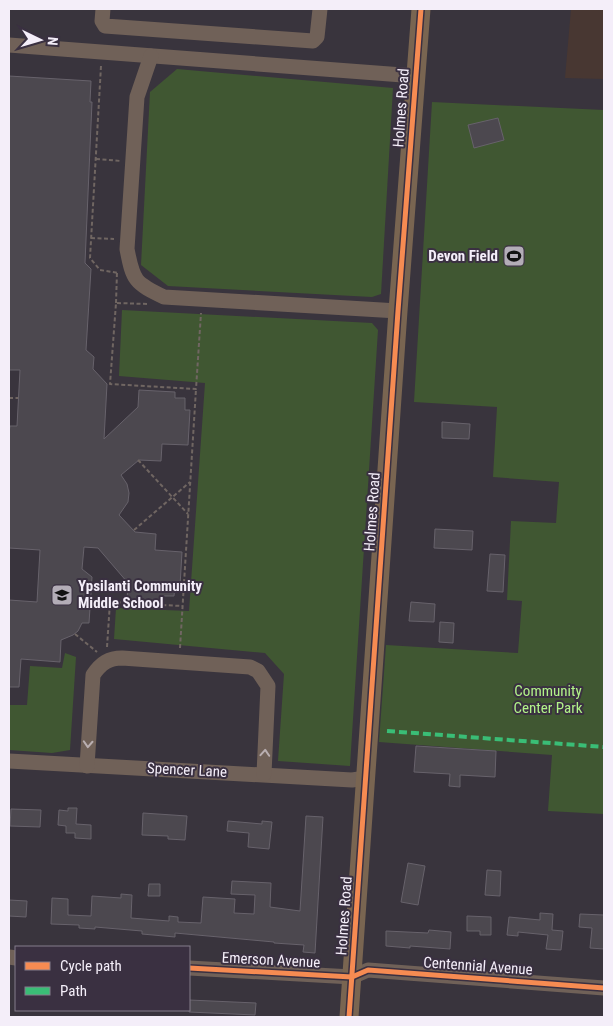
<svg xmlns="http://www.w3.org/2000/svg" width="613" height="1026" font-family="'Roboto Condensed',sans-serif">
  <rect width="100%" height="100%" fill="#39343d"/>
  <!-- commercial -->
  <polygon fill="#483732" points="571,9 604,9 604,79 565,78"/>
  <!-- green -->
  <g fill="#405732">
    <polygon points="177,69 393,88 381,294 372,297 168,286 141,265 150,92"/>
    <polygon points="432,102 604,110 604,814 548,811 552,755 379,742 386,645 518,653 522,601 507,600 511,521 556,523 559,482 493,477 497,407 414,402"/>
    <polygon points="122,310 372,323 378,330 350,766 278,761 284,674 265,653 114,639 116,608 189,611 205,383 119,376"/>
    <polygon points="65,653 76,657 70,750 52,753 9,750 9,705 27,705 30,666 62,668"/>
  </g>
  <!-- building -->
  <g fill="#4c484f" stroke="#67626b">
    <polygon points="9,76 91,81 90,102 92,102 85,263 91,269 86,350 94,357 93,369 107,384 104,439 138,407 139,390 175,392 175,398 185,398 185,410 190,410 188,445 162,444 161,461 139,460 121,475 127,484 129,493 128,502 119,515 135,532 156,534 155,550 182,552 180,586 175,586 174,596 163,596 163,601 127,600 128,583 98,548 84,547 82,569 92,577 89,623 82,623 78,631 73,635 61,640 60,662 21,659 19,687 9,687 9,600 37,602 40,550 9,548 9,432 10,426 17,426 20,370 9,370"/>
    <polygon points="498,118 504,140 474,148 468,125"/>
    <polygon points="442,422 470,424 469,439 442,438"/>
    <polygon points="435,529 473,531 472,550 434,548"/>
    <polygon points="490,554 505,555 503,592 487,591"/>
    <polygon points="411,602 435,604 434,622 409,621"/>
    <polygon points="440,622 454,623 453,643 439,642"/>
    <polygon points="416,746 496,751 495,777 460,775 460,787 449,786 450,774 414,772"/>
    <polygon points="68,808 77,808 76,824 91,825 91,839 75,838 75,833 66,833 66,826 58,825 59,810 68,811"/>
    <polygon points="11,809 41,810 40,827 10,826"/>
    <polygon points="143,813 187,816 185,840 168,839 168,836 142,835"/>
    <polygon points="306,816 323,817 315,953 303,952 304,945 274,943 274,942 175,933 175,937 142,934 142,931 95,927 95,929 79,928 79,925 51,924 52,898 68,899 68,915 91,916 92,896 121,898 121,894 132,895 131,918 169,921 169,916 178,917 178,922 201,923 203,897 235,899 234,913 254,914 255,895 231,894 232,881 271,883 270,907 300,911"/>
    <polygon points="228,821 262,824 262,821 272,822 269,849 248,847 249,833 227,831"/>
    <polygon points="408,863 425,866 418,905 401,902"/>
    <polygon points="487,870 501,871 500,896 485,895"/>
    <polygon points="149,884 160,884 160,896 148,896"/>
    <polygon points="9,900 27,901 26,917 9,916"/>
    <polygon points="540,913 553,914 552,930 563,931 561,950 546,949 548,935 518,932 518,936 507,935 509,917 540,920"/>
    <polygon points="580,914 604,915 604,949 590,948 592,928 579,927"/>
    <polygon points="467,916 491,917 491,935 480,935 480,931 467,931"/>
    <polygon points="429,930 451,932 450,949 410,946 410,948 386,946 386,931 428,933"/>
    <polygon points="189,1000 256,1003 255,1015 189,1012"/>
  </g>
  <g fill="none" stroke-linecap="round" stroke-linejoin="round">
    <!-- path -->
    <g stroke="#706662" stroke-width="2" stroke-dasharray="4 2.5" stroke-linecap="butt">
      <polyline points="101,66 90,258 100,270 119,273"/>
      <polyline points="96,159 121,161"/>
      <polyline points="91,238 114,239"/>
      <polyline points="116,303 117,272"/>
      <polyline points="147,304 116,303 110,384 196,389 201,313"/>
      <polyline points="9,398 18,398"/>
      <polyline points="138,460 188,514"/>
      <polyline points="134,530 190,482"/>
      <polyline points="75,634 97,652"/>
      <polyline points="107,647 110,602 182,606"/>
      <polyline points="180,648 196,389"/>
    </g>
    <!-- minor -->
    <g stroke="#706158" stroke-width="15">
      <polyline points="103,9 102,21 105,26 313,41 317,37 320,9"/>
      <polyline points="9,45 416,76"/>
      <path d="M 151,56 L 137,97 L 127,249 C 133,281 135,283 164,297 L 398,311"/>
      <polyline points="9,761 352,780 366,778"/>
      <path d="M 87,766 L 93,675 C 101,663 109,658 122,658 L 250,667 L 258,671 L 268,686 L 264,774"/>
      <polyline points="9,957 16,958"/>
      <polyline points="189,968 352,977 368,970 604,988"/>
    </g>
    <!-- major -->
    <polyline stroke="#796551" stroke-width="19" points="349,1017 398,311 421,9"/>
    <!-- quiet -->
    <polyline stroke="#3abd76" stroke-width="4" stroke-dasharray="8 4" stroke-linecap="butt" points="387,731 604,747"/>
    <!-- cycleway casing -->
    <g stroke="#3a3041" stroke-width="8">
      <g id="cycleway">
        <polyline points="189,968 352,977 368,970 604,988"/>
        <polyline points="349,1017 398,311 421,9"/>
      </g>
    </g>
    <!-- cycleway -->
    <use href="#cycleway" stroke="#f68b52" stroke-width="5"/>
  </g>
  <!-- one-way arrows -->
  <defs><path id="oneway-chevron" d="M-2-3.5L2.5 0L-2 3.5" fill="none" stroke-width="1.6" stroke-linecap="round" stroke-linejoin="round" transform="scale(1.25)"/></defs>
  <g stroke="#b9afb1">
    <use href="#oneway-chevron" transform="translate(88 744) rotate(93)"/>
    <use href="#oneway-chevron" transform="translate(265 753) rotate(-86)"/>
  </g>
  <!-- icons -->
  <defs>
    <g id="stadium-square" transform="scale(1.125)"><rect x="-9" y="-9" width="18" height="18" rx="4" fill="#b3adb7" stroke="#3a3041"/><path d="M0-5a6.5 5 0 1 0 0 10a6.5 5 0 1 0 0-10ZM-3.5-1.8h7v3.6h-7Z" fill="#111"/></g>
    <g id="school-square" transform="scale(1.125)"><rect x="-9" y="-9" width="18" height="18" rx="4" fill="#b3adb7" stroke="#3a3041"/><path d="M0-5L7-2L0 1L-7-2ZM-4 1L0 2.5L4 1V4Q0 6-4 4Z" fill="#111"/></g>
  </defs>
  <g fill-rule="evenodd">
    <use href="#stadium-square" x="514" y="256"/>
    <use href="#school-square" x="62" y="595"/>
  </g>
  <g text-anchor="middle" stroke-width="4" stroke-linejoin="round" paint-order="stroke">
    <!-- street labels -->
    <g font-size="15" fill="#f4eef9" stroke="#3a3041">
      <text transform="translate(401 108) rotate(-86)" y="5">Holmes Road</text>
      <text transform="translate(372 512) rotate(-86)" y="5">Holmes Road</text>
      <text transform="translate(187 770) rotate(3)" y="5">Spencer Lane</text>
      <text transform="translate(344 916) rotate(-86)" y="5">Holmes Road</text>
      <text transform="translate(271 960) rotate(3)" y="5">Emerson Avenue</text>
      <text transform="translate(478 966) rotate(4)" y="5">Centennial Avenue</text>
    </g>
    <!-- poi labels -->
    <g font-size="15" font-weight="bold" fill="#f4eef9" stroke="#3a3041" text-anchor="end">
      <text x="498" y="261">Devon Field</text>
      <text x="78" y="591" text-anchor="start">Ypsilanti Community<tspan x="78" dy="17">Middle School</tspan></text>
    </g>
    <!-- park labels -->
    <g font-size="15" fill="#b1f388" stroke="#3a3041">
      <text x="548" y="696">Community<tspan x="548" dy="17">Center Park</tspan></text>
    </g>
  </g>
  <!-- border -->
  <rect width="613" height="1026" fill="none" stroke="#f4eef9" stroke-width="20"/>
  <!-- legend -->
  <rect x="15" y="946" width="175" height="65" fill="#3a3041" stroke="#847c8b"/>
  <rect x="25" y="962" width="25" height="8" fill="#f68b52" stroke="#847c8b"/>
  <text x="60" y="971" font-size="15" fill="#f4eef9">Cycle path</text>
  <rect x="25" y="987" width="25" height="8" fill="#3abd76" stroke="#847c8b"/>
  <text x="60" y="996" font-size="15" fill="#f4eef9">Path</text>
  <!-- north arrow -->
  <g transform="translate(40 40) rotate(95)" stroke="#3a3041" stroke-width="4" paint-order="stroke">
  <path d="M0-4L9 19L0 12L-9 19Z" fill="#f4eef9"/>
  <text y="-8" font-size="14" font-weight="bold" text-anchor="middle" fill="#f4eef9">N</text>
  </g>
</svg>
